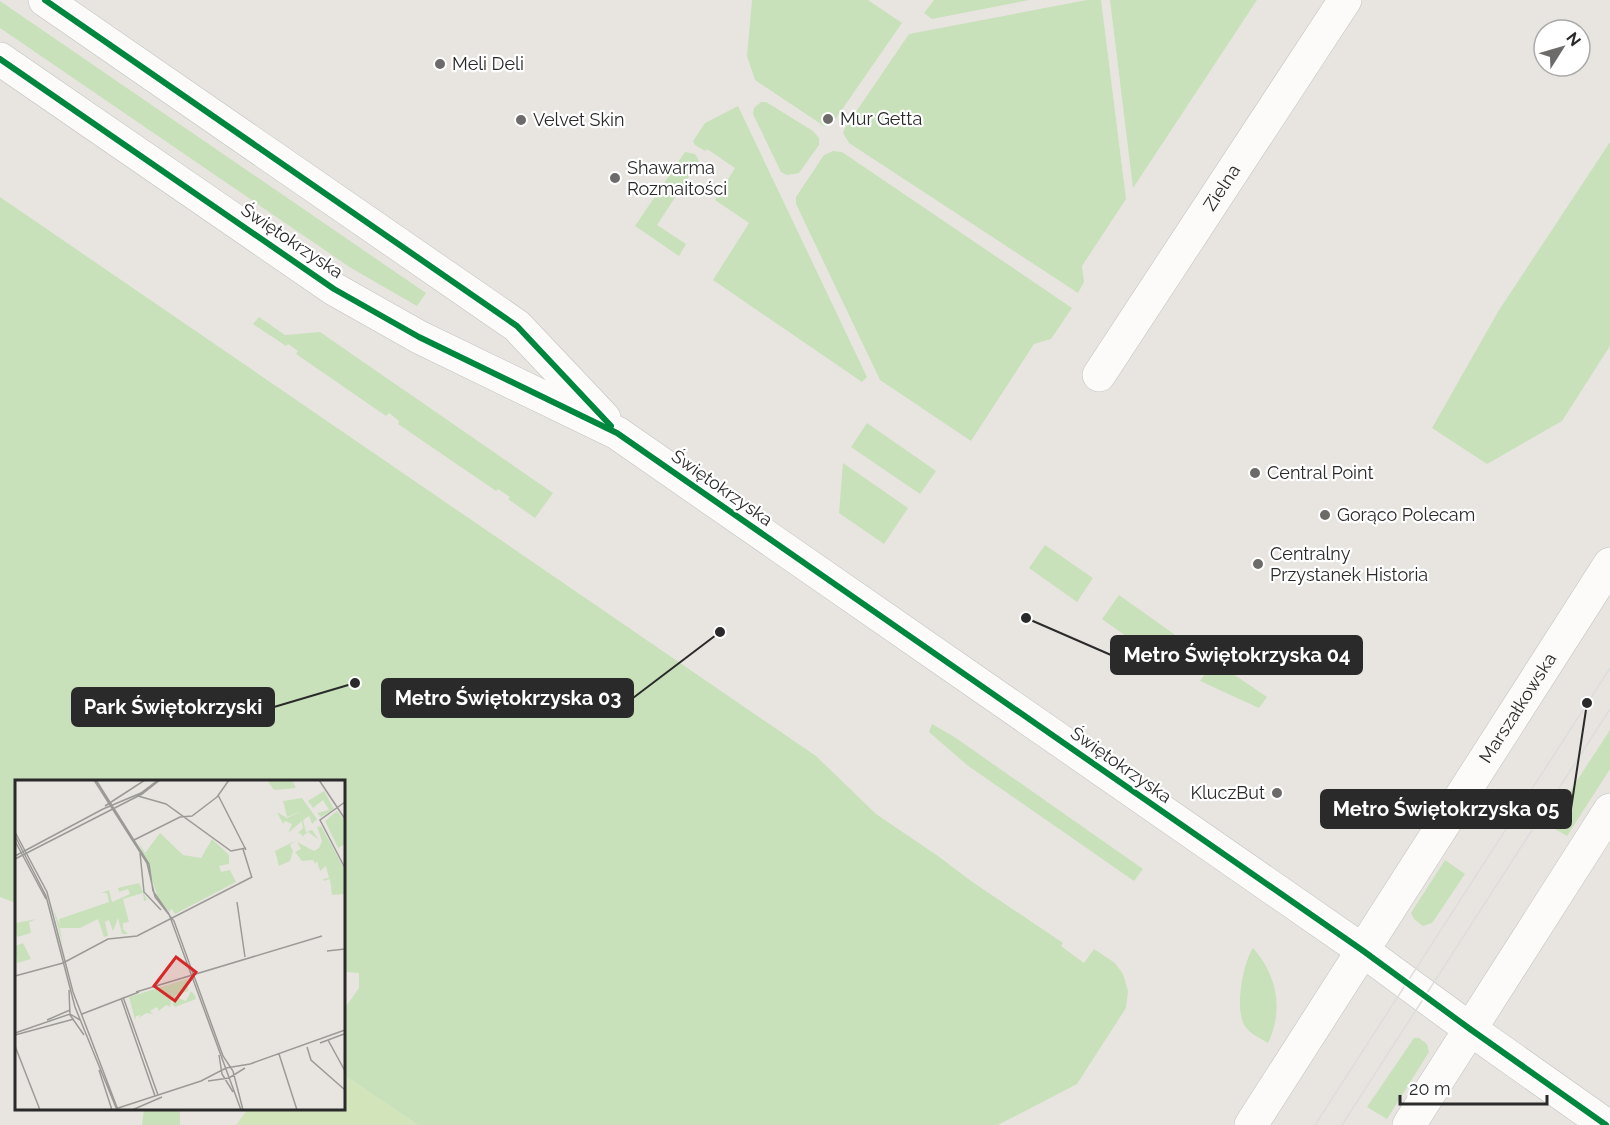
<svg xmlns="http://www.w3.org/2000/svg" width="1610" height="1125" font-family="Raleway,sans-serif">
  <rect width="100%" height="100%" fill="#e8e5e0"/>
  <!-- green -->
  <g fill="#c8e1bb">
    <polygon points="752,0 868,0 902,23 832,124 824,126 755,80 747,56"/>
    <polygon points="934,0 1029,0 932,19 924,13"/>
    <polygon points="1087,0 1101,0 1126,199 1082,266 1084,282 1078,293 849,143 843,133 845,128 909,34"/>
    <polygon points="1110,0 1257,0 1133,188"/>
    <polygon points="0,1 426,293 417,306 351,268 0,28"/>
    <polygon points="761,102 766,102 813,131 819,138 819,145 799,173 787,175 781,172 753,114 754,108"/>
    <polygon points="738,106 867,377 862,382 713,280 749,223 715,200 735,168 707,149 705,151 695,145 693,141 705,123"/>
    <polygon points="1610,142 1610,346 1562,421 1487,464 1432,428 1499,310"/>
    <polygon points="833,151 842,152 1072,308 1051,339 1034,344 971,441 880,380 796,204 796,197 824,155"/>
    <polygon points="685,152 695,154 699,161 657,225 686,244 679,256 635,226"/>
    <polygon points="0,197 816,756 876,814 938,856 971,881 1063,943 1061,946 1084,963 1094,949 1115,963 1123,974 1128,991 1126,1008 1077,1084 998,1125 418,1125 344,1075 344,1009 359,988 359,973 344,972 344,782 16,782 16,903 0,897"/>
    <polygon points="259,317 285,335 320,332 553,493 535,518 508,499 510,497 498,489 496,491 398,424 399,421 389,413 386,416 296,354 298,351 288,344 286,346 253,324"/>
    <polygon points="867,423 936,471 920,494 851,447"/>
    <polygon points="843,463 908,508 884,544 839,513"/>
    <polygon points="1045,545 1093,578 1077,602 1029,568"/>
    <polygon points="1119,595 1178,637 1161,661 1102,619"/>
    <polygon points="1214,661 1267,697 1259,708 1200,681"/>
    <polygon points="932,724 953,736 1143,869 1134,881 967,765 929,732"/>
    <polygon points="1610,730 1610,769 1567,836 1548,825"/>
    <polygon points="1445,860 1465,874 1432,923 1423,926 1414,919 1411,913"/>
    <path d="M 1253,948 C 1277,975 1284,1010 1268,1043 C 1260,1038 1250,1034 1245,1026 C 1234,1010 1243,963 1253,948 Z"/>
    <polygon points="1414,1038 1419,1038 1427,1044 1429,1052 1387,1119 1367,1107"/>
    <polygon points="144,1109 180,1109 180,1125 142,1125"/>
  </g>
  <!-- pitch -->
  <polygon fill="#d1e4ba" points="344,1075 418,1125 236,1125 248,1109 344,1108"/>
  <g fill="none" stroke-linecap="round" stroke-linejoin="round">
    <!-- minor casing -->
    <g stroke="#c1c1c1" stroke-width="34">
      <g id="minor">
        <path id="s1" d="M 1099,375 L 1345,0"/>
      </g>
    </g>
    <!-- tertiary casing -->
    <g stroke="#c1c1c1" stroke-width="34">
      <g id="tertiary">
        <polyline points="45,0 517,326 604,418"/>
        <polyline points="0,59 334,289 419,337 617,433 1362,950 1470,1029 1606,1125"/>
      </g>
    </g>
    <!-- secondary casing -->
    <g stroke="#c1c1c1" stroke-width="34">
      <g id="secondary">
        <path id="s2" d="M 1251,1125 L 1610,564"/>
        <polyline points="1409,1125 1610,810"/>
      </g>
    </g>
    <!-- minor -->
    <use href="#minor" stroke="#fcfbfa" stroke-width="33"/>
    <!-- tertiary -->
    <use href="#tertiary" stroke="#fcfbfa" stroke-width="33"/>
    <!-- secondary -->
    <use href="#secondary" stroke="#fcfbfa" stroke-width="33"/>
    <!-- tram -->
    <g stroke="#deddde" stroke-width="1.5">
      <polyline points="1315,1125 1610,668"/>
      <polyline points="1342,1125 1610,709"/>
    </g>
    <!-- cycleway casing -->
    <g stroke="#fff" stroke-width="10">
      <g id="cycleway">
        <polyline points="45,0 517,326 611,426"/>
        <polyline points="0,59 334,289 419,337 617,433 1362,950 1470,1029 1606,1125"/>
      </g>
    </g>
    <!-- cycleway -->
    <use href="#cycleway" stroke="#00873e" stroke-width="6"/>
  </g>
  <!-- markers -->
  <g fill="#6c6b6a" stroke="#fff" stroke-width="2">
    <circle cx="440" cy="64" r="6"/>
    <circle cx="828" cy="119" r="6"/>
    <circle cx="521" cy="120" r="6"/>
    <circle cx="615" cy="178" r="6"/>
    <circle cx="1255" cy="473" r="6"/>
    <circle cx="1325" cy="515" r="6"/>
    <circle cx="1258" cy="564" r="6"/>
    <circle cx="1277" cy="793" r="6"/>
  </g>
  <g text-anchor="middle" stroke-width="4.5" stroke-linejoin="round" paint-order="stroke">
    <!-- poi labels -->
    <g font-size="18" fill="#2a2a2a" stroke="#fff" text-anchor="start">
      <text x="452" y="70">Meli Deli</text>
      <text x="840" y="125">Mur Getta</text>
      <text x="533" y="126">Velvet Skin</text>
      <text x="627" y="174">Shawarma<tspan x="627" dy="21">Rozmaitości</tspan></text>
      <text x="1267" y="479">Central Point</text>
      <text x="1337" y="521">Gorąco Polecam</text>
      <text x="1270" y="560">Centralny<tspan x="1270" dy="21">Przystanek Historia</tspan></text>
      <text x="1265" y="799" text-anchor="end">KluczBut</text>
    </g>
    <!-- street labels -->
    <g font-size="18" fill="#2a2a2a" stroke="#fff">
      <text dy="6" stroke="none"><textPath href="#s1" startOffset="224">Zielna</textPath></text>
      <text transform="translate(292 241) rotate(34)" y="6">Świętokrzyska</text>
      <text transform="translate(722 488) rotate(35)" y="6">Świętokrzyska</text>
      <text dy="6" stroke="none"><textPath href="#s2" startOffset="495">Marszałkowska</textPath></text>
      <text transform="translate(1121 765) rotate(35)" y="6">Świętokrzyska</text>
    </g>
  </g>
  <!-- overview -->
  <g transform="translate(15 780)">
    <rect width="330" height="330" fill="#e8e5e0"/>
    <path d="M 252,0 L 277,0 L 281,8 L 259,10 ZM 309,11 L 319,29 L 306,37 L 302,33 L 314,30 L 308,20 L 298,28 L 293,21 ZM 287,18 L 302,39 L 297,44 L 294,36 L 288,40 L 291,52 L 297,50 L 304,60 L 293,52 L 288,56 L 295,65 L 285,53 L 282,54 L 288,48 L 287,41 L 273,53 L 277,44 L 270,41 L 268,44 L 262,32 L 272,38 L 287,31 L 272,37 L 268,21 ZM 322,31 L 330,41 L 330,64 L 323,68 L 310,41 ZM 306,46 L 330,90 L 330,114 L 317,115 L 315,99 L 309,101 L 308,99 L 314,98 L 311,86 L 305,91 L 302,81 L 300,84 L 298,80 L 287,81 L 280,72 L 286,69 L 282,62 L 299,71 L 304,68 L 307,61 L 302,47 ZM 145,53 L 168,75 L 186,78 L 197,59 L 214,75 L 214,84 L 204,86 L 206,92 L 215,90 L 221,102 L 160,134 L 156,128 L 155,132 L 145,123 L 124,63 L 130,73 ZM 280,61 L 275,65 L 278,71 L 275,81 L 264,86 L 260,71 ZM 124,103 L 132,120 L 129,121 L 128,113 L 108,119 L 114,142 L 108,143 L 108,149 L 113,154 L 107,154 L 103,138 L 98,151 L 94,140 L 90,142 L 93,156 L 89,157 L 83,139 L 65,148 L 45,148 L 48,166 L 38,129 L 45,145 L 44,139 L 94,122 L 92,113 L 86,113 L 94,110 L 97,122 L 115,114 L 113,109 L 104,112 L 103,108 ZM 22,139 L 14,142 L 16,153 L 2,157 L 0,143 ZM 8,163 L 16,179 L 2,183 L 0,166 ZM 172,199 L 173,211 L 159,216 L 171,221 L 176,211 L 180,216 L 177,203 L 181,219 L 160,227 L 157,224 L 162,220 L 157,218 L 155,227 L 151,225 L 144,231 L 142,227 L 135,231 L 138,234 L 131,233 L 123,239 L 126,235 L 121,236 L 120,240 L 114,217 Z" fill="#c8e1bb"/>
    <path fill="none" stroke="#9c9a97" stroke-width="1.5" d="M 79,0 L 132,83 L 140,117 L 159,141 L 208,276 L 218,291 L 228,330M 81,0 L 134,84 L 138,111 L 154,134 L 226,330M 304,0 L 330,39M 203,15 L 231,70M 123,16 L 151,24 L 216,71 L 231,68M 202,17 L 214,0M 330,22 L 305,40 L 330,88M 90,26 L 130,0M 0,52 L 32,112 L 58,212 L 103,330M 0,56 L 31,116 L 60,227 L 102,330M 119,60 L 165,37 L 177,36 L 202,17M 0,61 L 31,119M 228,69 L 237,98M 125,73 L 129,112 L 146,130M 0,76 L 88,29 L 126,13 L 143,0M 0,79 L 127,14 L 145,0M 222,122 L 230,177M 312,171 L 330,169M 0,196 L 48,183 L 93,159 L 122,156 L 237,97M 54,210 L 55,235 L 69,255M 121,212 L 307,156M 108,217 L 143,315M 106,218 L 140,316M 67,234 L 124,212M 32,240 L 55,230M 0,253 L 55,234 L 65,240M 0,255 L 59,239M 313,260 L 330,291M 305,263 L 329,254M 0,266 L 25,330M 292,267 L 296,280 L 330,310M 264,274 L 282,330M 204,275 L 207,294 L 218,312M 84,290 L 97,330M 193,301 L 214,298 L 230,288M 97,330 L 186,301 L 211,288 L 235,284 L 330,250M 117,330 L 147,317"/>
    <path fill="#d62828" fill-opacity="0.15" stroke="#d62828" stroke-width="3" d="M 161,177 L 181,192 L 160,221 L 139,206 Z"/>
    <rect width="330" height="330" fill="none" stroke="#2a2a2a" stroke-width="3"/>
  </g>
  <!-- callouts -->
  <path fill="none" stroke="#2a2a2a" stroke-width="2" d="M1026 618L1111 655M720 632L633 698M355 683L274 707M1587 703L1571 809"/>
  <g fill="#2a2a2a" stroke="#fff" stroke-width="2">
    <circle cx="1026" cy="618" r="6"/>
    <circle cx="720" cy="632" r="6"/>
    <circle cx="355" cy="683" r="6"/>
    <circle cx="1587" cy="703" r="6"/>
  </g>
  <g fill="#2a2a2a" stroke="#2a2a2a" stroke-width="2">
    <rect x="1111" y="636" width="251" height="38" rx="6"/>
    <rect x="382" y="679" width="251" height="38" rx="6"/>
    <rect x="72" y="688" width="202" height="38" rx="6"/>
    <rect x="1321" y="790" width="250" height="38" rx="6"/>
  </g>
  <g font-size="20" text-anchor="middle" font-weight="bold" fill="#fff">
    <text x="1237" y="662">Metro Świętokrzyska 04</text>
    <text x="508" y="705">Metro Świętokrzyska 03</text>
    <text x="173" y="714">Park Świętokrzyski</text>
    <text x="1446" y="816">Metro Świętokrzyska 05</text>
  </g>
  <!-- north arrow -->
  <g transform="translate(1562 48) rotate(53)"><circle r="28" fill="#ffffff" stroke="#aaaaaa" stroke-width="1.5"/>
  <path d="M0-4.5L10 22L0 15L-10 22Z" fill="#6c6b6a"/>
  <text y="-9" font-size="16" font-weight="bold" text-anchor="middle" fill="#2a2a2a">N</text>
  </g>
  <!-- scale -->
  <path d="M1400 1095v9h147v-9" fill="none" stroke="#2a2a2a" stroke-width="3"/>
  <text x="1409" y="1095" font-size="18" fill="#2a2a2a" stroke="#ffffff" stroke-width="4.5" paint-order="stroke">20 m</text>
</svg>
